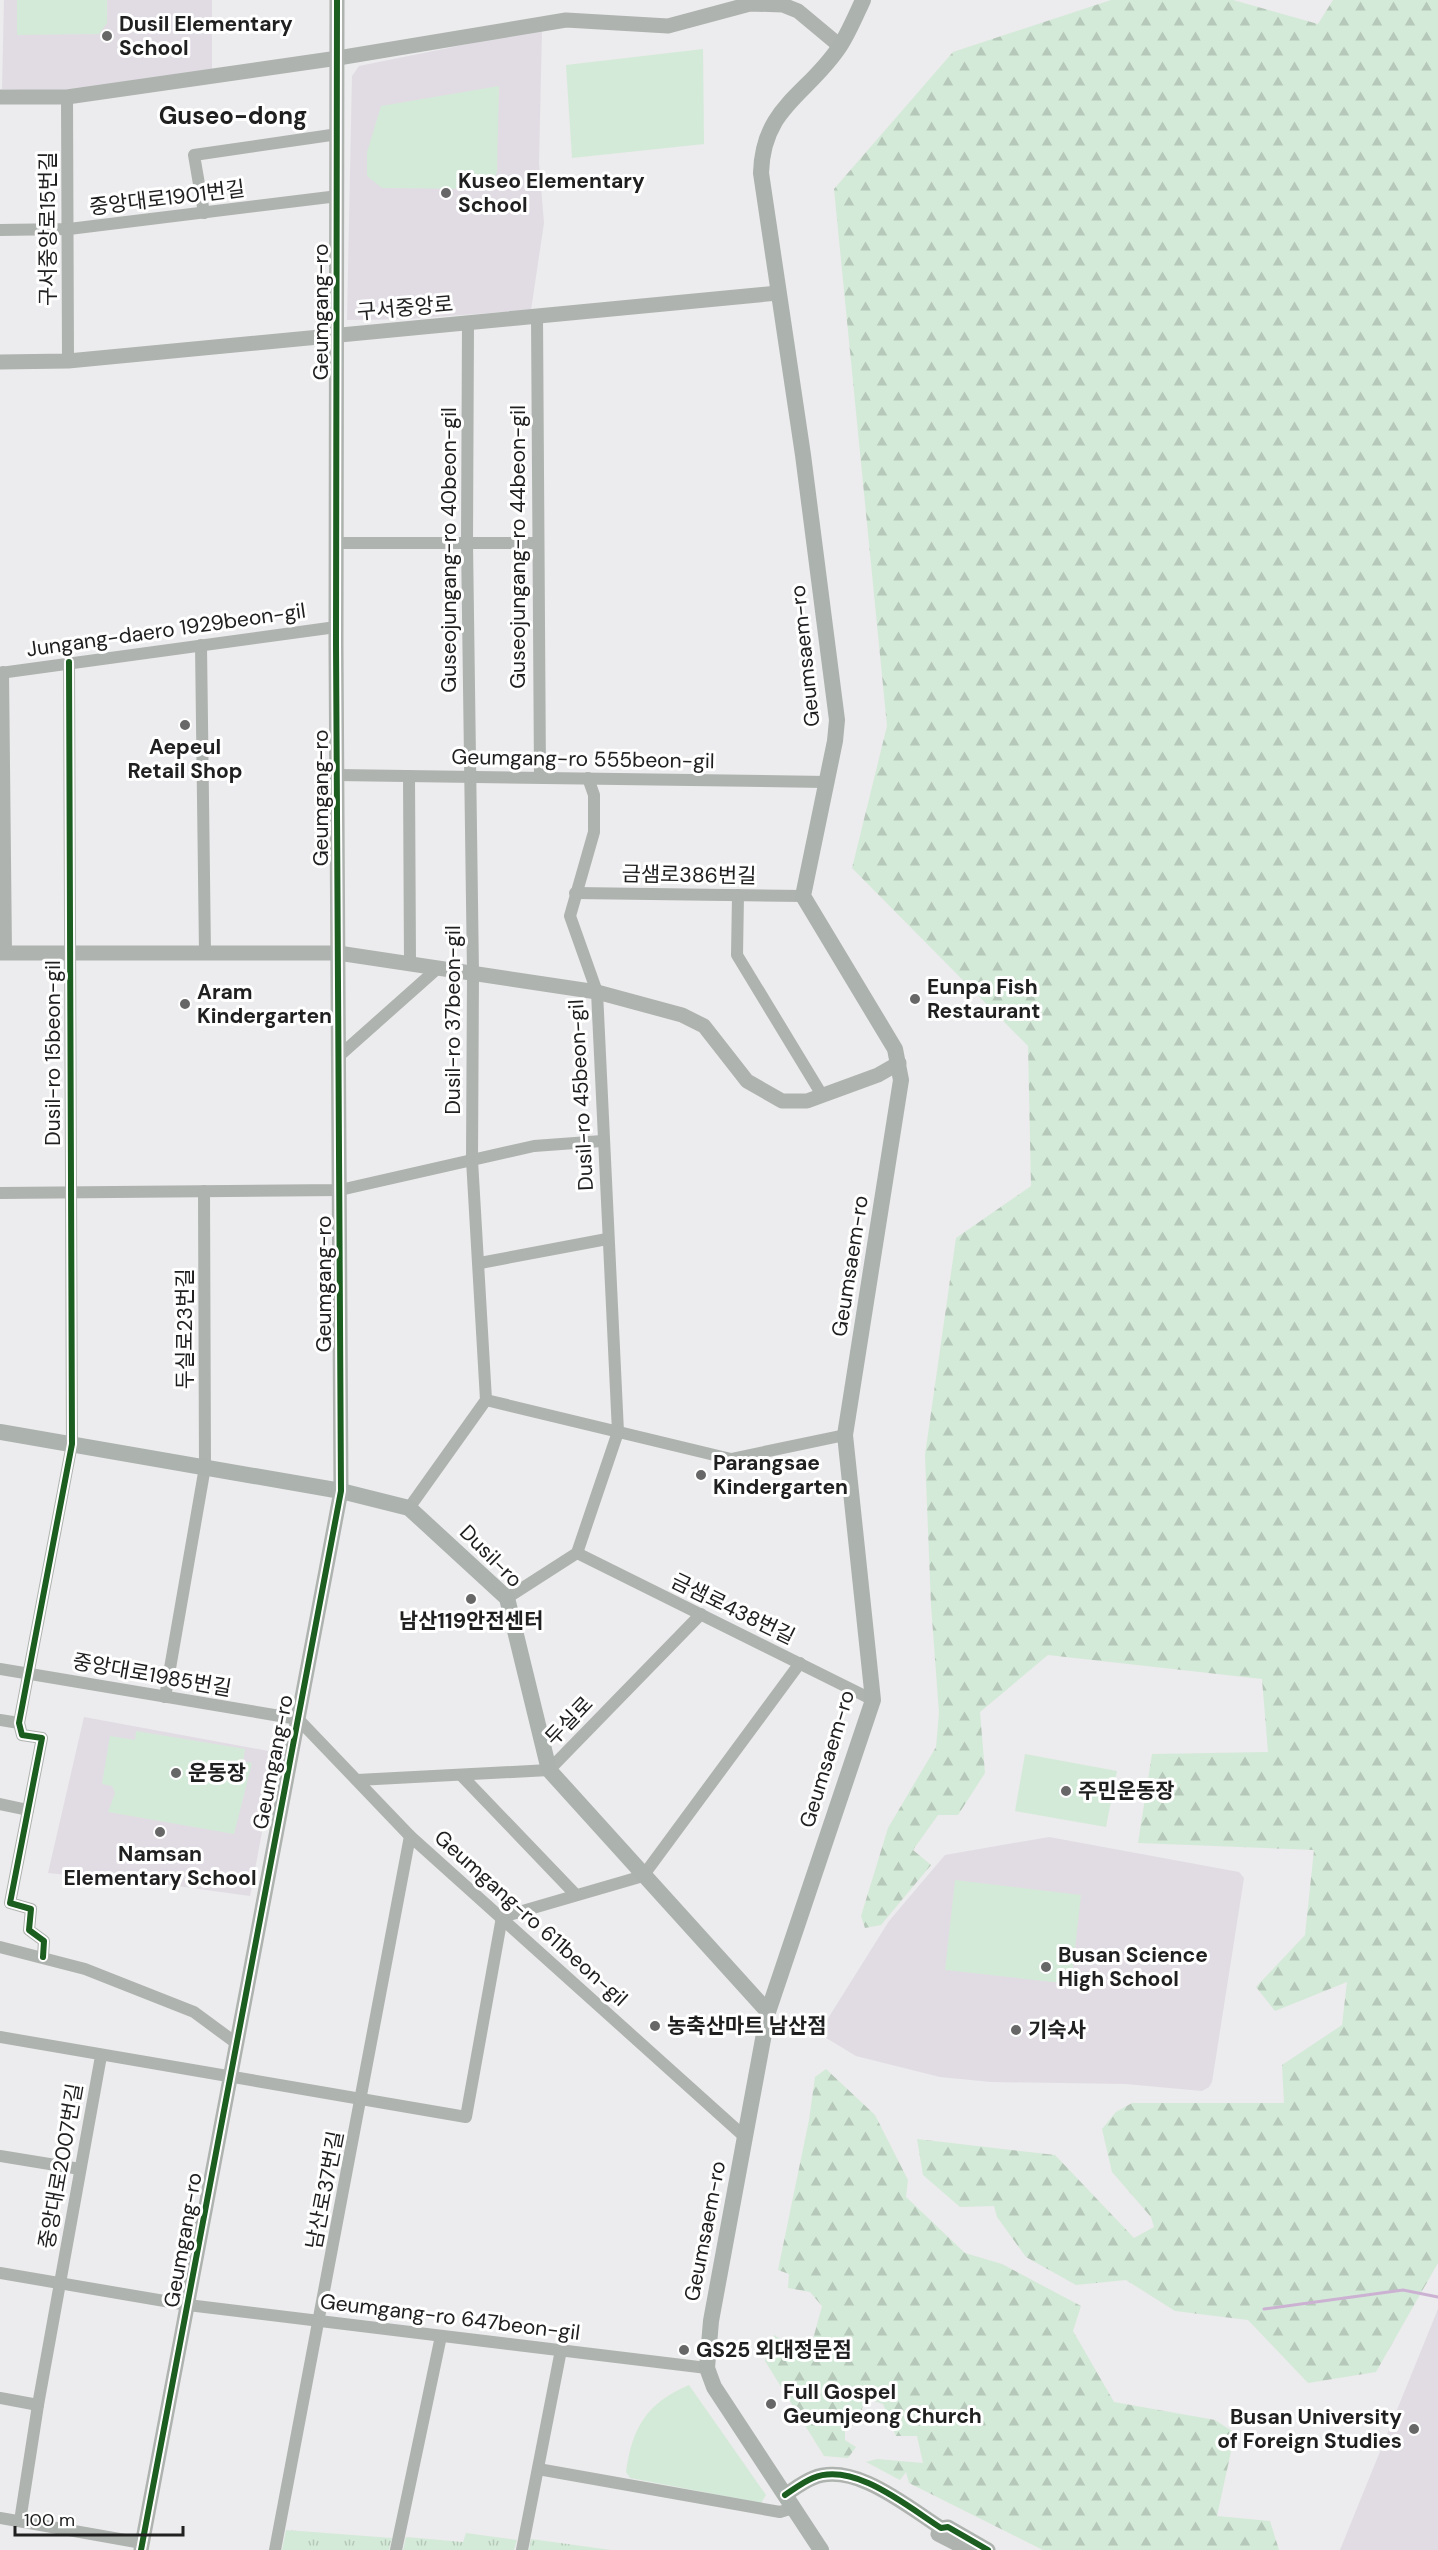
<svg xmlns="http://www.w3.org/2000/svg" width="1438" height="2550" font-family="'DM Sans','Noto Sans KR',sans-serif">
  <defs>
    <pattern id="forest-firs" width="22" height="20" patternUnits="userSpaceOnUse" patternTransform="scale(1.5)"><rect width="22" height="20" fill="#d4ead8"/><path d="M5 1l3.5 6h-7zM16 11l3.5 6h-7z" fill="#b6c8b9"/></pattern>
    <pattern id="park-tufts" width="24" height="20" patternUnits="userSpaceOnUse" patternTransform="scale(1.5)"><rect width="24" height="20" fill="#d4ead8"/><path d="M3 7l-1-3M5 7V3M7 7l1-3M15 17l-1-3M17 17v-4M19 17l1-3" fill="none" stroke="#b6c8b9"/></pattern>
  </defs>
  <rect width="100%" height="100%" fill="#ecebed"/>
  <!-- built -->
  <g fill="#e1dce3">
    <polygon points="4,0 212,0 212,71 64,92 2,89"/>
    <polygon points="542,29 539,163 544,223 531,310 408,319 347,320 352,76 359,66"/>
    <polygon points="84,1717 274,1752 274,1768 250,1896 170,1885 48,1873"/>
    <polygon points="1049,1837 1239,1872 1244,1878 1212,2082 1209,2087 1202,2091 1126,2084 991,2082 940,2077 856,2056 823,2036 827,2020 889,1921 945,1855"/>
    <polygon points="1438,2309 1438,2550 1340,2550"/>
  </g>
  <!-- green -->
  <g fill="#d4ead8">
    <polygon points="17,0 107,0 107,23 99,34 17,35"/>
    <polygon points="703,49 704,144 572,158 566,65"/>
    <polygon points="499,86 497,171 491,189 382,188 367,176 367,152 381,106"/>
    <polygon points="136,1731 245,1749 243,1762 252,1763 234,1834 108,1812 115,1793 112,1786 102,1784 110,1736 135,1740"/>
    <polygon points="1025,1754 1117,1771 1106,1827 1015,1811"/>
    <polygon points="955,1880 1081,1895 1071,1984 945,1970"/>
    <path d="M 689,2385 L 766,2495 L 761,2503 L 630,2478 L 626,2472 C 632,2427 647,2403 689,2385 Z"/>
  </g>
  <!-- forest -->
  <g fill="url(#forest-firs)">
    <polygon points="1111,0 1233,0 1318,24 1333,0 1438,0 1438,2263 1376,2372 1308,2383 1248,2320 1175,2311 1126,2280 1076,2285 1026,2257 997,2217 994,2206 960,2207 923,2175 917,2139 1055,2155 1134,2238 1154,2227 1151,2217 1112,2172 1102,2129 1116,2112 1132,2103 1284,2103 1282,2065 1342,2025 1347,1982 1275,2011 1256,1987 1305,1935 1314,1850 1138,1843 1152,1754 1268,1752 1262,1679 1048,1655 980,1712 985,1773 958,1815 938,1815 913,1850 931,1865 881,1925 865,1928 861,1916 888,1828 936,1747 939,1713 931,1605 925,1455 956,1238 1031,1186 1028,1046 852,868 887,726 834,189 953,52"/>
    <polygon points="826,2069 875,2115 908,2180 906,2197 965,2253 1002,2264 1081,2306 1073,2331 1114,2402 1215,2420 1235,2433 1217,2516 1270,2521 1279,2550 1043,2550 909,2483 906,2472 900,2480 866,2462 877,2459 923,2463 917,2436 896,2436 883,2404 865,2398 858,2422 845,2430 845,2440 856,2447 848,2458 824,2456 765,2361 774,2335 800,2351 812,2343 822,2306 810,2292 788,2288 789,2274 778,2270 809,2120 815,2077"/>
  </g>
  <!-- park -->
  <g fill="url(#park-tufts)">
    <polygon points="286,2530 392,2538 389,2550 282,2550"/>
    <polygon points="466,2533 517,2540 514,2550 403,2550 406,2537 463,2542"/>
    <polygon points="531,2539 611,2550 529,2550"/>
  </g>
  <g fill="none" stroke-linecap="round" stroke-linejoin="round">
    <!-- stream -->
    <polyline stroke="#cbb2d2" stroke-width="3" points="1264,2309 1403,2290 1438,2297"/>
    <!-- minor -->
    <g stroke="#aeb3af" stroke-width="12">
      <polyline points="67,97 68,361"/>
      <polyline points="204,213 194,155 338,134"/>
      <polyline points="0,230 69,229 338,196"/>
      <polyline points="537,317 540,777"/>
      <polyline points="336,543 537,543"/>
      <polyline points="201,645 205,953"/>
      <polyline points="3,672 6,953"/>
      <polyline points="0,673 336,627"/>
      <polyline points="337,775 827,782"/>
      <polyline points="409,776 410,964"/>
      <polyline points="575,893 803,896"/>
      <polyline points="738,895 737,955 822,1095"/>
      <polyline points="339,1056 438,968"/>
      <polyline points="0,1193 340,1190 534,1146 602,1141"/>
      <polyline points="480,1263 607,1239"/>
      <polyline points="486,1400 731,1459 845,1435"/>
      <polyline points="409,1508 486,1400 472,1160 473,973 467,543 468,323"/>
      <polyline points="577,1553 873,1700"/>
      <polyline points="507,1598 577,1553 618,1432 597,992 570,916 594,832 594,795 588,778"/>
      <polyline points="0,1669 298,1719 410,1836 746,2138"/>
      <polyline points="165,1697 205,1467 204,1191"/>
      <polyline points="0,1720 19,1723"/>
      <polyline points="461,1775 576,1895"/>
      <polyline points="357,1780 549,1770 701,1614"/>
      <polyline points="0,1804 28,1810"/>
      <polyline points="0,1947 85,1969 194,2012 236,2043"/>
      <polyline points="43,1957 44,1941 29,1930 31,1909 10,1903 42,1738 22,1735 19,1723 72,1444 69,662"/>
      <polyline points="0,2037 466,2117 502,1917 643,1876 800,1663"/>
      <polyline points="0,2156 80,2169"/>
      <polyline points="0,2273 188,2305 707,2368"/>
      <polyline points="0,2398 38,2405"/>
      <polyline points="538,2469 780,2512 793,2508"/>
      <polyline points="0,2518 142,2543"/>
      <polyline points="20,2521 38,2405 101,2056"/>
      <polyline points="275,2550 410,1836"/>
      <polyline points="396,2550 441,2336"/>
      <polyline points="522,2550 561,2350"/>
    </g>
    <!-- tertiary -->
    <g stroke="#aeb3af" stroke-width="15">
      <polyline points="0,97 67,97 338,58 566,20 668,26 750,4 783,5 798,11 840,46"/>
      <polyline points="0,362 68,361 778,293"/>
      <polyline points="0,953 338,953 597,992 682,1015 704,1026 747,1081 782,1101 807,1101 878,1075 899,1063"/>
      <path d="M 785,2495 C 794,2489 803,2482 813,2478 C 854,2461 908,2507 941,2528 L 948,2527 L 988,2550"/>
      <polyline points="941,2528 938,2534 969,2550"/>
      <polyline points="141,2550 341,1491 336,644 337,0"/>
    </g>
    <!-- secondary -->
    <g stroke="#acb2ae" stroke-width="16">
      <polyline points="0,1432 341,1491 409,1508 507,1598 549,1770 768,2012"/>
      <path d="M 821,2550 L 714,2387 L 707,2368 L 711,2321 L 768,2012 L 873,1700 L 845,1435 L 901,1080 L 895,1049 L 803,896 L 835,741 L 837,720 L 803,455 L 761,173 C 763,106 808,95 840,46 C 849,32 856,15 863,0"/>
    </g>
    <!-- cycleway casing -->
    <g stroke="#fff" stroke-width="10">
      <g id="cycleway">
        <polyline points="43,1957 44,1941 29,1930 31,1909 10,1903 42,1738 22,1735 19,1723 72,1444 69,662"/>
        <path d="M 785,2495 C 794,2489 803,2482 813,2478 C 854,2461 908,2507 941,2528 L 948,2527 L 988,2550"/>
        <polyline points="141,2550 341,1491 336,644 337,0"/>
      </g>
    </g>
    <!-- cycleway -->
    <use href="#cycleway" stroke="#1b5e20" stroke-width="6"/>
  </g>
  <!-- markers -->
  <g fill="#686768" stroke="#fff" stroke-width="2">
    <circle cx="107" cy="36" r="6"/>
    <circle cx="446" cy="193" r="6"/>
    <circle cx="185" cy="725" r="6"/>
    <circle cx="915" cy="999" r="6"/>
    <circle cx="185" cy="1004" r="6"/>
    <circle cx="701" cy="1475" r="6"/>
    <circle cx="471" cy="1599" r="6"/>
    <circle cx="176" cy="1773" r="6"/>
    <circle cx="1066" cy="1791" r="6"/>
    <circle cx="160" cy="1832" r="6"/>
    <circle cx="1046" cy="1967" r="6"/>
    <circle cx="655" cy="2026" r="6"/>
    <circle cx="1016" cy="2030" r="6"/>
    <circle cx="684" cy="2350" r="6"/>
    <circle cx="771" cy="2404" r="6"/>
    <circle cx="1414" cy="2429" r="6"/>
  </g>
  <g text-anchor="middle" stroke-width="6" stroke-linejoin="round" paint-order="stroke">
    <!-- poi labels -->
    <g font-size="21" font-weight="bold" fill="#212021" stroke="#fff" text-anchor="start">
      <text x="119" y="31">Dusil Elementary<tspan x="119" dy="24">School</tspan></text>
      <text x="458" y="188">Kuseo Elementary<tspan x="458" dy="24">School</tspan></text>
      <text x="185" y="754" text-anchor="middle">Aepeul<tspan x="185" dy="24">Retail Shop</tspan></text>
      <text x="927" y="994">Eunpa Fish<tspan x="927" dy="24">Restaurant</tspan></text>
      <text x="197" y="999">Aram<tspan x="197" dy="24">Kindergarten</tspan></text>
      <text x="713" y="1470">Parangsae<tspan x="713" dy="24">Kindergarten</tspan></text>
      <text x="471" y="1628" text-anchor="middle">남산119안전센터</text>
      <text x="188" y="1780">운동장</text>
      <text x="1078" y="1798">주민운동장</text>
      <text x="160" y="1861" text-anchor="middle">Namsan<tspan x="160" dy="24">Elementary School</tspan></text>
      <text x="1058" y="1962">Busan Science<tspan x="1058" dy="24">High School</tspan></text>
      <text x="667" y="2033">농축산마트 남산점</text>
      <text x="1028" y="2037">기숙사</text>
      <text x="696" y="2357">GS25 외대정문점</text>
      <text x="783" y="2399">Full Gospel<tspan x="783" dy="24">Geumjeong Church</tspan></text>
      <text x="1402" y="2424" text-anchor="end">Busan University<tspan x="1402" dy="24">of Foreign Studies</tspan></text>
    </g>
    <!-- street labels -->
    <g font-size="21" fill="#212021" stroke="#fff">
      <text transform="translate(167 198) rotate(-7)" y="7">중앙대로1901번길</text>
      <text transform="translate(48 229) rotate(-90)" y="7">구서중앙로15번길</text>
      <text transform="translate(405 308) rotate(-5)" y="7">구서중앙로</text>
      <text transform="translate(321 312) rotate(-90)" y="7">Geumgang-ro</text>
      <text transform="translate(518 547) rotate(-90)" y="7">Guseojungang-ro 44beon-gil</text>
      <text transform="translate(449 550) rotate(-90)" y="7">Guseojungang-ro 40beon-gil</text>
      <text transform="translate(166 630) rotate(-8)" y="7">Jungang-daero 1929beon-gil</text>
      <text transform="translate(805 656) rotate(-96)" y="7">Geumsaem-ro</text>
      <text transform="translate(583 759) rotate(1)" y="7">Geumgang-ro 555beon-gil</text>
      <text transform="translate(321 798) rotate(-90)" y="7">Geumgang-ro</text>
      <text transform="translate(689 875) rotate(1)" y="7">금샘로386번길</text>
      <text transform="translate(453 1020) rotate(-90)" y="7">Dusil-ro 37beon-gil</text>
      <text transform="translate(53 1053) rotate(-90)" y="7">Dusil-ro 15beon-gil</text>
      <text transform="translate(581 1095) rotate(-93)" y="7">Dusil-ro 45beon-gil</text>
      <text transform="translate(850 1266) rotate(-81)" y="7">Geumsaem-ro</text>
      <text transform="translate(324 1284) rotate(-90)" y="7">Geumgang-ro</text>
      <text transform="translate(185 1329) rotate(-90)" y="7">두실로23번길</text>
      <text transform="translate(491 1556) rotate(45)" y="7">Dusil-ro</text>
      <text transform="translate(733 1609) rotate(26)" y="7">금샘로438번길</text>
      <text transform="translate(152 1675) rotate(10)" y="7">중앙대로1985번길</text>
      <text transform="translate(569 1721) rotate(-46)" y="7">두실로</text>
      <text transform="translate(827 1759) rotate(-73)" y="7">Geumsaem-ro</text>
      <text transform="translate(273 1762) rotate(-79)" y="7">Geumgang-ro</text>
      <text transform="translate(531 1918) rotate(42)" y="7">Geumgang-ro 611beon-gil</text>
      <text transform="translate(61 2166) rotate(-80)" y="7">중앙대로2007번길</text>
      <text transform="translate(325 2190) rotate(-79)" y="7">남산로37번길</text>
      <text transform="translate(705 2231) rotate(-79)" y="7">Geumsaem-ro</text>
      <text transform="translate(183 2240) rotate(-80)" y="7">Geumgang-ro</text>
      <text transform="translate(450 2317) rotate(7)" y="7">Geumgang-ro 647beon-gil</text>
    </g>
    <!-- quarter labels -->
    <g font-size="24" font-weight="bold" fill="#212021" stroke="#fff">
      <text x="233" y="124">Guseo-dong</text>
    </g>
  </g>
  <!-- scale -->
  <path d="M15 2526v9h168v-9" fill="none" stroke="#212021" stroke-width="3"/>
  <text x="24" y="2526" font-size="18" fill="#212021" stroke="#ffffff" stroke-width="4.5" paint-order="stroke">100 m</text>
</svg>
